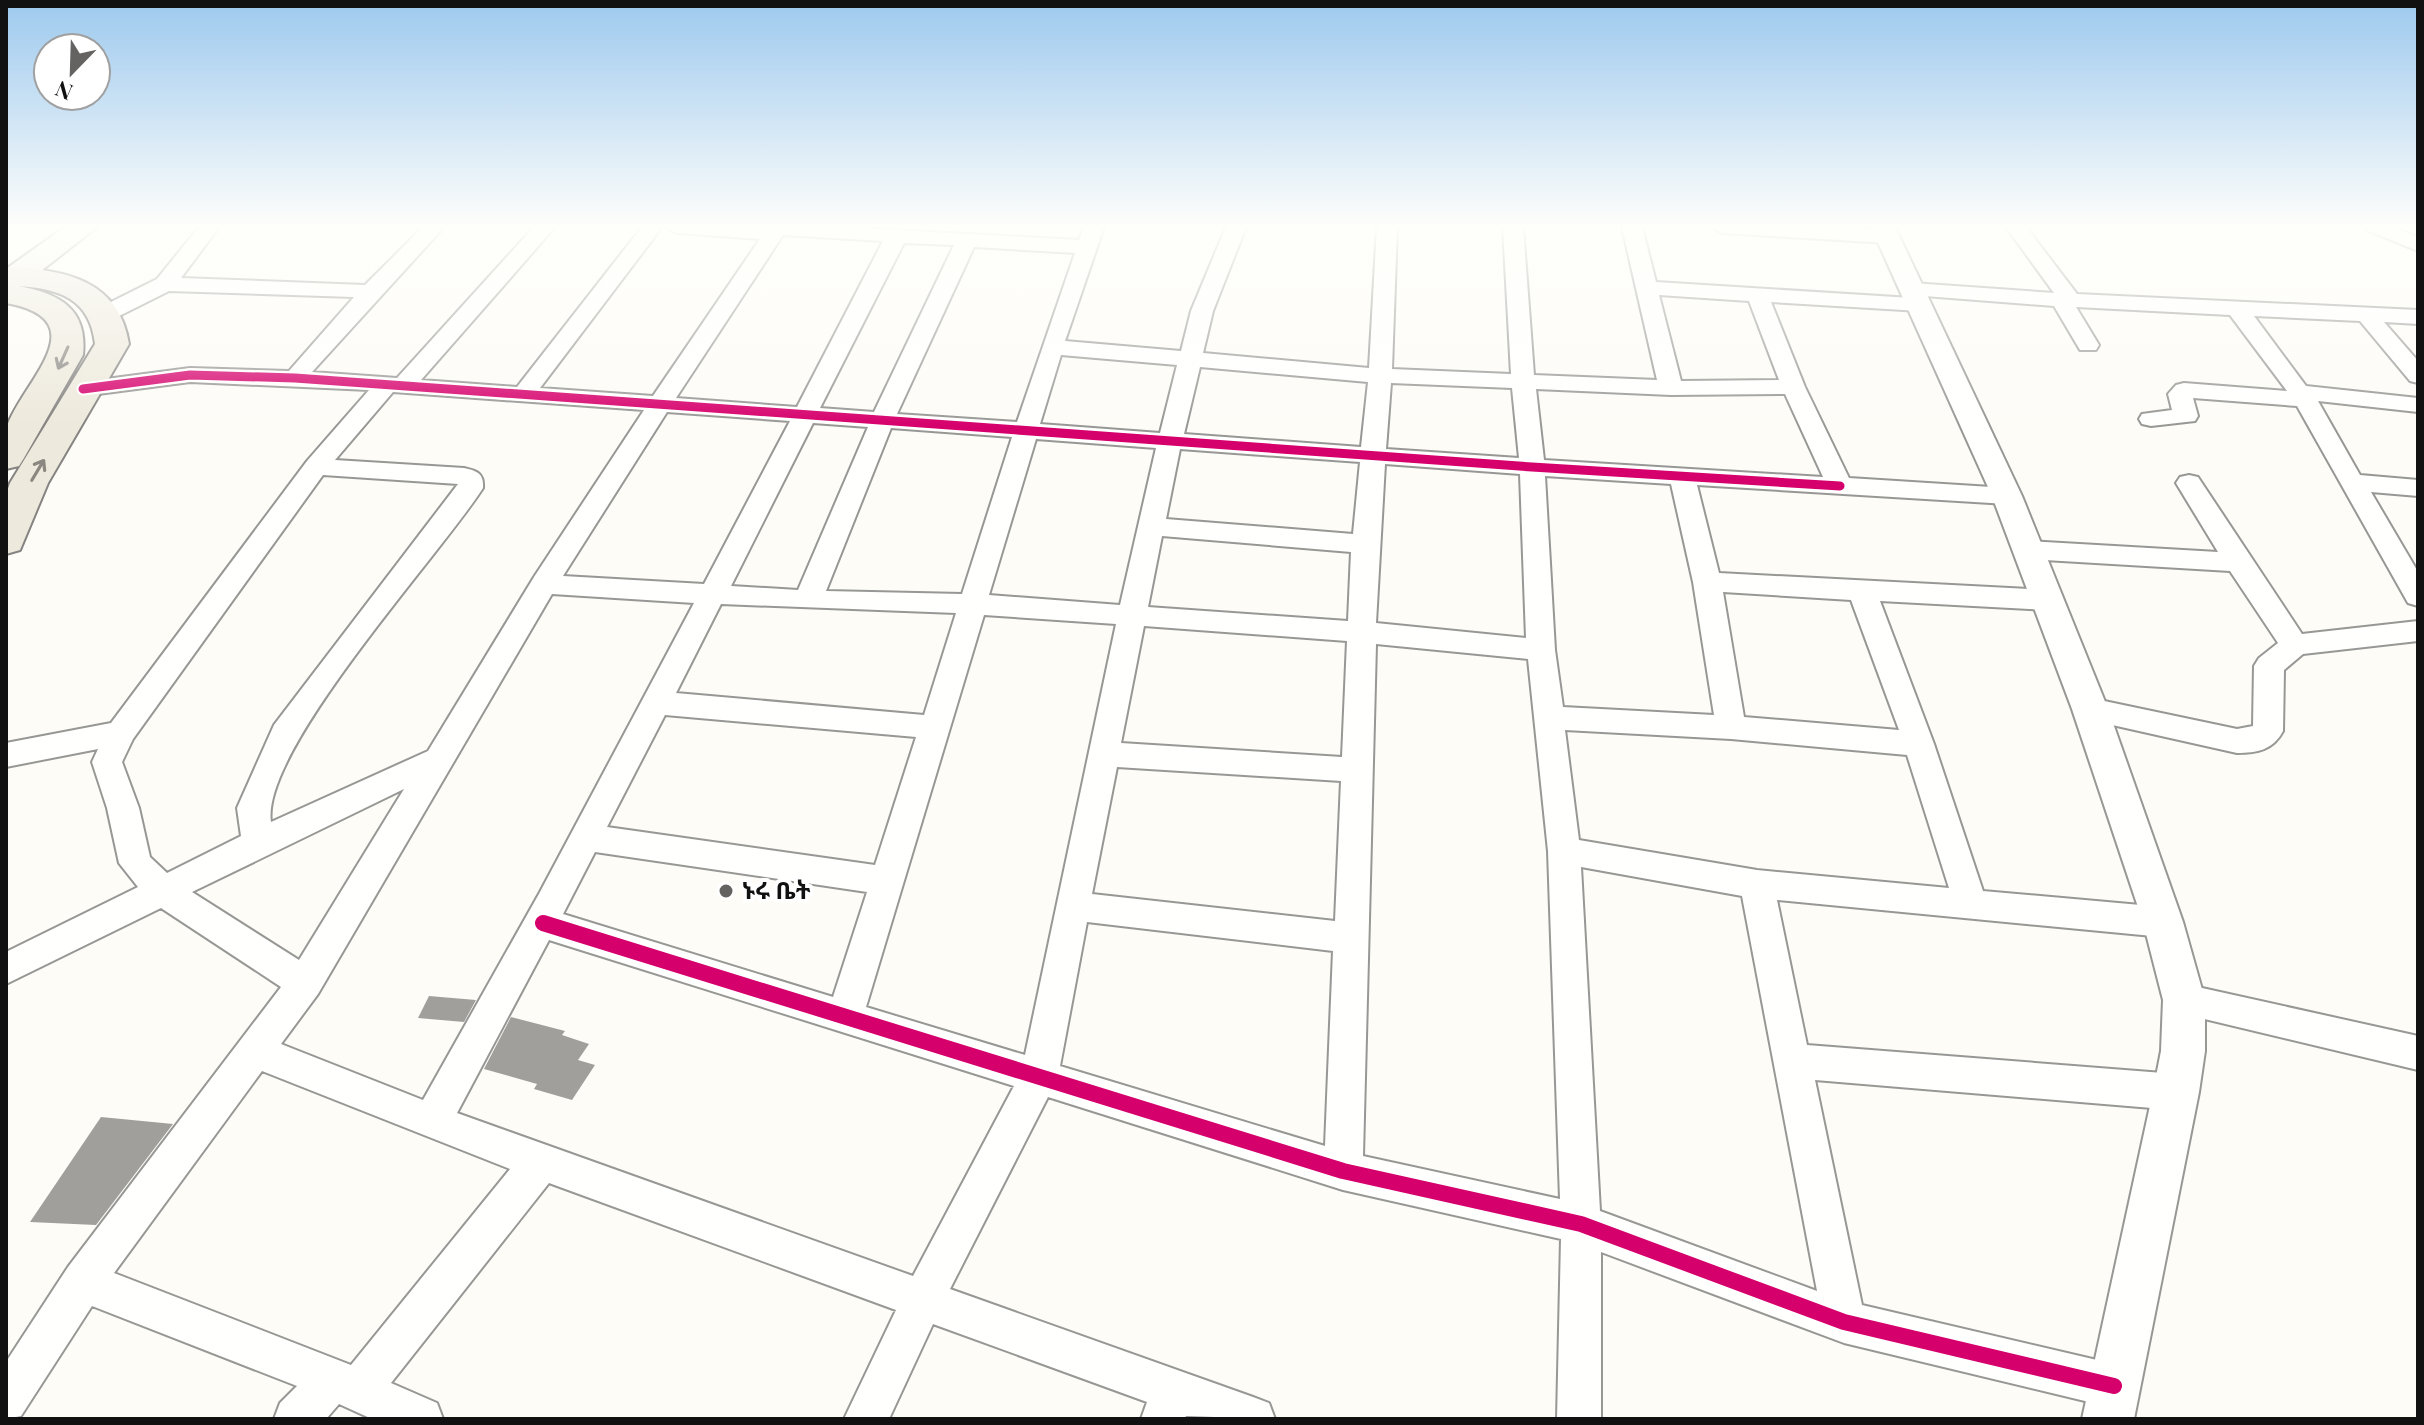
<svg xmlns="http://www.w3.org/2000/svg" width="2424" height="1425" font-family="'Playfair Display','Noto Sans Ethiopic',serif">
  <rect width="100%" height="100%" fill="#fdfcf7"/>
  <!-- building -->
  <g fill="#a19f9c">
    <polygon points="429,996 476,1000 464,1022 418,1018"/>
    <polygon points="511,1017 565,1031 562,1035 589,1044 578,1060 595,1065 572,1100 534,1089 537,1084 484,1069"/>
    <polygon points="101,1117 173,1124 96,1225 30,1222"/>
  </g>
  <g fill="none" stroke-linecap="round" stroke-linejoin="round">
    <!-- minor casing -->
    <g stroke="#979795" stroke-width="4">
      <g id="minor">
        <path d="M 199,227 L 219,227 L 181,278 L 365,285 L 423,227 L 444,227 L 312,372 L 397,378 L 534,227 L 555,227 L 421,380 L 517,387 L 642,227 L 662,227 L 540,388 L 653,396 L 760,239 L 678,233 L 671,231 L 668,227 L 841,227 L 1079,240 L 1084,227 L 1104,227 L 1065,341 L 1181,351 L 1191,311 L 1226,227 L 1246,227 L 1213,311 L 1203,353 L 1369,368 L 1377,227 L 1397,227 L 1392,369 L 1511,374 L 1503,227 L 1523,227 L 1534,375 L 1657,380 L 1622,227 L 1642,227 L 1656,282 L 1928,299 L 1931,304 L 1928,309 L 1920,311 L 1771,302 L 1805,387 L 1849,478 L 2007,488 L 2016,490 L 2020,496 L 2016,502 L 2007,504 L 1697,485 L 1719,573 L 2048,590 L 2058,593 L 2062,600 L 2058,607 L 2048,610 L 1880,601 L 1934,744 L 1983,891 L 2163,907 L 2175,912 L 2180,922 L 2175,932 L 2163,937 L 1777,900 L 1807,1045 L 2176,1074 L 2189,1079 L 2195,1092 L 2189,1105 L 2176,1110 L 1815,1080 L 1862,1305 L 2114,1364 L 2129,1371 L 2136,1386 L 2129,1401 L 2114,1408 L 1844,1343 L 1601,1252 L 1601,1419 L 1557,1419 L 1561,1239 L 1343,1190 L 1048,1097 L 950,1289 L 1253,1397 L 1269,1403 L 1275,1419 L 1186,1416 L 1185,1419 L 1141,1419 L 1147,1402 L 933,1324 L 889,1419 L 844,1419 L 896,1310 L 549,1183 L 391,1383 L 437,1403 L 443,1419 L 372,1419 L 339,1404 L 326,1419 L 274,1419 L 280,1403 L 297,1386 L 92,1306 L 21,1416 L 6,1419 L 6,1362 L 68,1267 L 281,987 L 161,908 L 6,984 L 6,952 L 138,887 L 119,863 L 107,808 L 92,762 L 98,749 L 6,767 L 6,743 L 111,723 L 307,461 L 369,390 L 190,382 L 83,396 L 75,394 L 71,389 L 75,384 L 83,382 L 190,368 L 289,371 L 354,297 L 169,291 L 115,318 L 99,318 L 96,313 L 99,308 L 157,279 ZM 783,235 L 883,241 L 797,407 L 676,398 ZM 904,243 L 954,245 L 874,412 L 820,408 ZM 974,247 L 1075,253 L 1017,422 L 897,414 ZM 1659,295 L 1749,301 L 1779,380 L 1681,381 ZM 1061,355 L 1177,365 L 1160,433 L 1040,424 ZM 1200,367 L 1368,382 L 1361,447 L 1184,434 ZM 1391,383 L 1512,388 L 1519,458 L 1386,449 ZM 1536,389 L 1671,395 L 1785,394 L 1823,477 L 1544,460 ZM 393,392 L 644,410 L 534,577 L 428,751 L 271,822 C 260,751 440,555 483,488 C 484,473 477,471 464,468 L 335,460 ZM 667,412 L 790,421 L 704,584 L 563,576 ZM 813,423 L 868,427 L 798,590 L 731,586 ZM 891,428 L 1012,437 L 962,594 L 826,591 ZM 1036,439 L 1156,448 L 1120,605 L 989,595 ZM 1180,449 L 1360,462 L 1353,534 L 1166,519 ZM 1385,464 L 1520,474 L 1526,638 L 1376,623 ZM 323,475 L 458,484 L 274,725 L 237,808 L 241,836 L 167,873 L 150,857 L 139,808 L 122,762 L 133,739 ZM 1545,476 L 1671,484 L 1693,582 L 1714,715 L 1563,707 L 1555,650 ZM 1162,536 L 1351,552 L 1348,621 L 1148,607 ZM 1723,592 L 1851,600 L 1899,730 L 1744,717 ZM 552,594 L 694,603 L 540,892 L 423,1100 L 281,1044 L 318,994 ZM 721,604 L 956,613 L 924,715 L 676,693 ZM 984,615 L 1116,624 L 1025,1055 L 866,1007 ZM 1144,626 L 1347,641 L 1342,757 L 1121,743 ZM 1376,644 L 1528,659 L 1548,851 L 1560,1199 L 1363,1156 ZM 665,715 L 916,737 L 875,865 L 607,827 ZM 1565,730 L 1731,739 L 1907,755 L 1949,888 L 1757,870 L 1579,840 ZM 1117,767 L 1341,781 L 1335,921 L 1092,894 ZM 404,789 L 299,960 L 192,892 ZM 595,852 L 867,892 L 833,997 L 563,914 ZM 1581,867 L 1742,896 L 1817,1291 L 1600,1211 ZM 1087,922 L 1333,951 L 1325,1146 L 1060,1066 ZM 549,940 L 1014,1086 L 913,1276 L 457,1113 ZM 262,1071 L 510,1169 L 351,1365 L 114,1273 Z"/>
        <path d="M 1712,227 C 1737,225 1886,223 1898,237 L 1888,243 L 1722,233 Z"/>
        <polygon points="2006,227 2026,227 2077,294 2418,310 2418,324 2384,322 2418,361 2418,383 2410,381 2360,321 2254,316 2306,386 2418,398 2418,412 2318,401 2360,475 2418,480 2418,496 2371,492 2418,572 2418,606 2408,603 2297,406 2193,398 2198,416 2195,421 2151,426 2142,424 2139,419 2142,414 2172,410 2168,394 2176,385 2184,383 2287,391 2230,315 2076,307 2099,345 2096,350 2080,350 2054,306 1912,295 1901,289 1912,283 2054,293"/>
        <polygon points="2366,227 2392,227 2418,237 2418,251 2369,231"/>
        <path d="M 2189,475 L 2198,477 L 2302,634 L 2418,621 L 2418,641 L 2303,654 L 2284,670 L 2283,731 C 2273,750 2257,753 2237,753 L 2090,720 L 2079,717 L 2075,709 L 2079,701 L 2090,698 L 2237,729 L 2253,726 L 2254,666 L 2259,658 L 2278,643 L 2230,571 L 2027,559 L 2018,556 L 2014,550 L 2018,544 L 2027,541 L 2218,552 L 2176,483 L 2180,477 Z"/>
        <polygon points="2184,984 2418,1036 2418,1070 2171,1011 2166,1000 2171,989"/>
      </g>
    </g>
    <!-- tertiary casing -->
    <g stroke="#979795" stroke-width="4">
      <polygon id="tertiary" points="1871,227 1895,227 2022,496 2108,709 2183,922 2205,1000 2205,1051 2199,1092 2134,1419 2082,1419 2153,1092 2161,1051 2163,1000 2143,922 2072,709 1992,496"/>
    </g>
    <!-- secondary casing -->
    <g stroke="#8e8d8b" stroke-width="4">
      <polygon id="secondary" points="65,227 97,227 27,282 16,285 6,282 6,269"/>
    </g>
    <!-- primary casing -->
    <g stroke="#858482" stroke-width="4">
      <path id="primary" d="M 6,267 C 62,269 119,279 129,344 L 48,483 L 20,550 L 6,554 L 6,494 L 10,483 L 95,344 C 90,299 60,289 19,286 C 59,294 88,308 83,355 L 24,458 L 19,466 L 6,469 C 6,457 3,438 7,426 C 23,381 99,320 6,303 Z"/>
    </g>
    <!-- minor -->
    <use href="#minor" fill="#fffffe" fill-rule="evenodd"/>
    <!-- tertiary -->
    <use href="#tertiary" fill="#fffffe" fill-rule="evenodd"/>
    <!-- secondary -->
    <use href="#secondary" fill="#f6f4eb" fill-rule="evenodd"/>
    <!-- primary -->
    <use href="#primary" fill="#ede9dc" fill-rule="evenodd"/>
    <!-- cycleway-far1 casing -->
    <g stroke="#fff" stroke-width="13">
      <polyline id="cycleway-far1" points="83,389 190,375 295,378 1532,467 1840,486"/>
    </g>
    <!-- cycleway casing -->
    <g stroke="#fff" stroke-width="21">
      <polyline id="cycleway" points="543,923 1343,1171 1581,1224 1844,1322 2114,1386"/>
    </g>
    <!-- cycleway-far1 -->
    <use href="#cycleway-far1" stroke="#d6006c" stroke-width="9"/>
    <!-- cycleway -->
    <use href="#cycleway" stroke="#d6006c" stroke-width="16"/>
  </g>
  <!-- one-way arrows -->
  <defs><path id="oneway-shaft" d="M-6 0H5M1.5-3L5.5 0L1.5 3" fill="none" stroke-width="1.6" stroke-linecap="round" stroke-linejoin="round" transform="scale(2)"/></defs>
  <g stroke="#8a8881">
    <use href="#oneway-shaft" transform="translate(63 358) rotate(114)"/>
    <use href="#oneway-shaft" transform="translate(38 470) rotate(-59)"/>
  </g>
  <!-- sky -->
  <linearGradient id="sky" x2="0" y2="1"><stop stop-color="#9dc9ee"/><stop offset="0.53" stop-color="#fefefb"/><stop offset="1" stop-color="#fefefb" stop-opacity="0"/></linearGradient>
  <rect width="2424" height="426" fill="url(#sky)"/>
  <!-- markers -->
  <circle fill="#646362" stroke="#fff" stroke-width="3" cx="726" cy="891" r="8"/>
  <g text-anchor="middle" stroke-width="8" stroke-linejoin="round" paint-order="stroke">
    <!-- poi labels -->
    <g font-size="24" font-weight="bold" fill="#111" stroke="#fff" text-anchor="start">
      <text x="742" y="899">ኑሩ ቤት</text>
    </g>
  </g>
  <!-- border -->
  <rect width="2424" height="1425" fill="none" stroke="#111111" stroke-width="16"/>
  <!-- north arrow -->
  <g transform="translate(72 72) rotate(203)"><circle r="38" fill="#ffffff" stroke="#a0a0a0" stroke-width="2"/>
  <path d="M0-6L14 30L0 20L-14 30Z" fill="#646362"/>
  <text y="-12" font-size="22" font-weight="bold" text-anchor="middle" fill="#111111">N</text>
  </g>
</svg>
